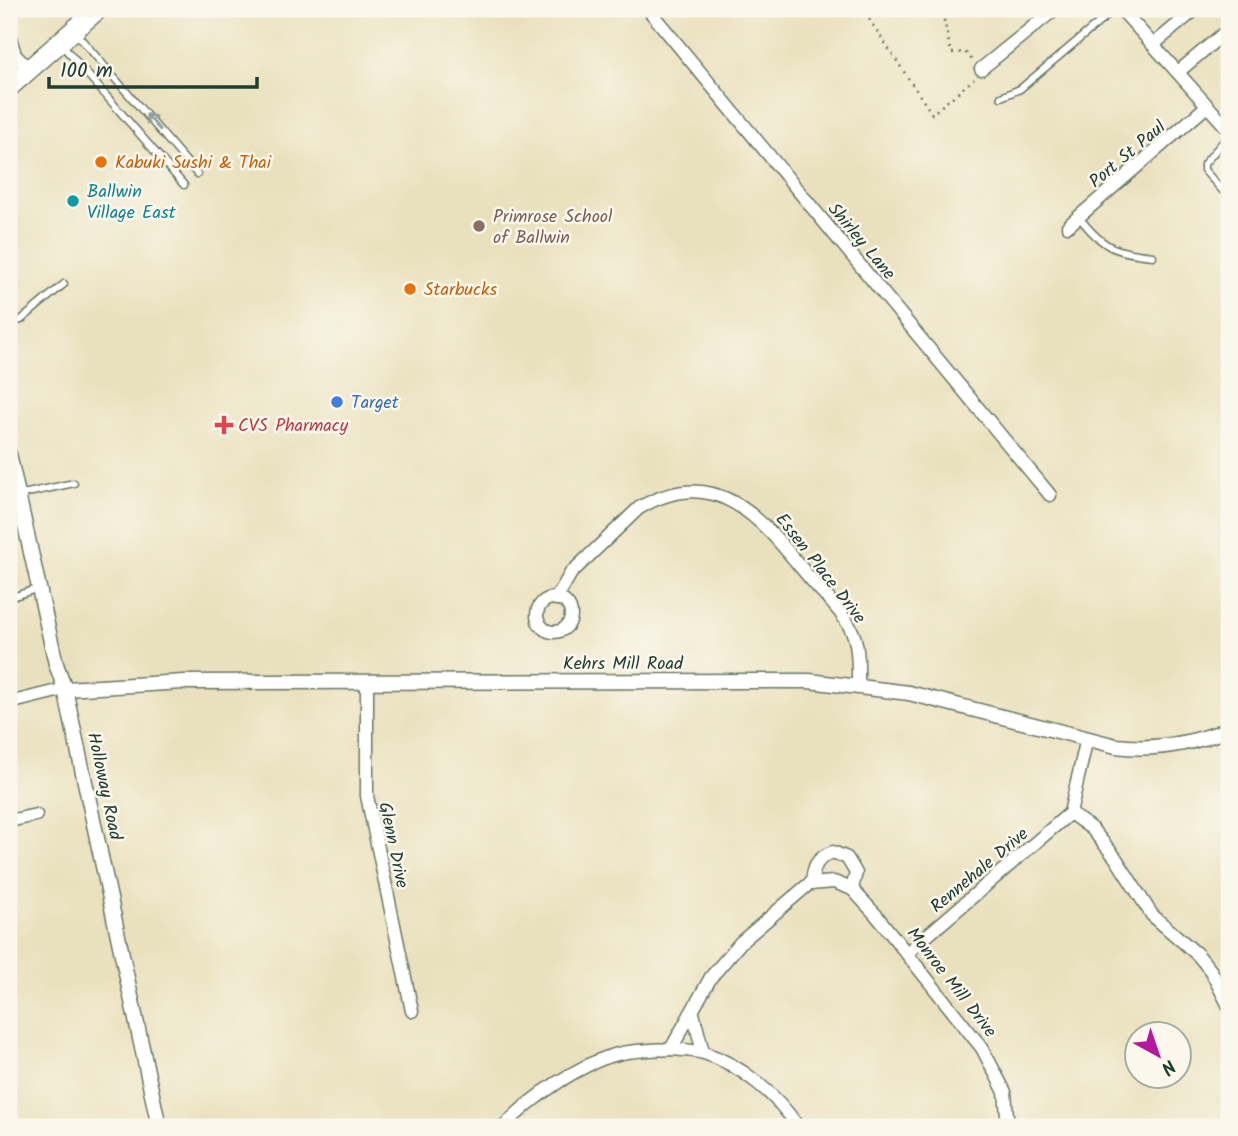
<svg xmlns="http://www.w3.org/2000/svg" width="1238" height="1136" font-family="Kalam,sans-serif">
  <rect width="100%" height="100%" fill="#fbf7ec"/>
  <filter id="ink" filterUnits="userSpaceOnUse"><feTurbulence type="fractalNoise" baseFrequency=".0143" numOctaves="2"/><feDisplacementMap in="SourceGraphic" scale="14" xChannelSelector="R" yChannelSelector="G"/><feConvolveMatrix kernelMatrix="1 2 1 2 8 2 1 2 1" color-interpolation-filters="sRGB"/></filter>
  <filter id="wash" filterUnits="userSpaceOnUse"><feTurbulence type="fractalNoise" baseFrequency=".00686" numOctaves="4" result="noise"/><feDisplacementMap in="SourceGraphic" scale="28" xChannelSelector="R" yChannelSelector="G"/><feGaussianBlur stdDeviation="1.57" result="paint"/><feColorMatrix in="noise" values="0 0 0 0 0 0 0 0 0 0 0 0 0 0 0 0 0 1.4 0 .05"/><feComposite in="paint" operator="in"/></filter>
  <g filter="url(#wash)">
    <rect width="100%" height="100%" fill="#e9e1bd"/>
  </g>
  <g filter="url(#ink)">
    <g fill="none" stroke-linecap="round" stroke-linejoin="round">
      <!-- service casing -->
      <g stroke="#667664" stroke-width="9">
        <g id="service">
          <polyline points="75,32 197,174"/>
          <polyline points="61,44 184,185"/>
          <polyline points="1001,97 1020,89 1115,9"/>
          <polyline points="1229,135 1204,164 1204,170 1222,190 1229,192"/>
          <path d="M 1079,217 C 1103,248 1114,252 1153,256"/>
          <polyline points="9,324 21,320 64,284"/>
          <polyline points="18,495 74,483"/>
          <polyline points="9,598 39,588"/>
        </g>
      </g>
      <!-- minor casing -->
      <g stroke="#667664" stroke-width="15">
        <g id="minor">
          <polyline points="648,9 1050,495"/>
          <polyline points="1121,9 1229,130"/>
          <polyline points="9,34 14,51"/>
          <polyline points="1154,44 1196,9"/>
          <polyline points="9,49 29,69"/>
          <polyline points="981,69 1055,9"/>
          <polyline points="1178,72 1229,29"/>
          <polyline points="1068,226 1207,106"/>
          <circle cx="554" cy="615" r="17"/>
          <path d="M 556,599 L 571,573 L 639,508 C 718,462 762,520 808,576 C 823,594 846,614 854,636 C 859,652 858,669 858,685"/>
          <polyline points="367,683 367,796 412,1011"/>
          <polyline points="9,703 65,689"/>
          <polyline points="1070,813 1092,829 1115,857 1152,915 1198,955 1211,971 1229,1006"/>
          <polyline points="9,821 36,815"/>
          <path d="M 812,884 C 813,867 816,858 833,852 L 847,858 L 856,873 L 852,889"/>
          <polyline points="908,952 1070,813 1087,738"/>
          <polyline points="693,1013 703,1052"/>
          <path d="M 671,1049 C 681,1050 694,1050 704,1053 C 740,1064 778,1096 798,1127"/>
          <path d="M 504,1127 C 529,1098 584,1061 622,1053 C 638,1050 654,1050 671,1049 L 711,977 L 741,942 L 809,884 L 834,882 L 852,889 L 876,915 L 982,1048 L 1005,1092 L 1008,1127"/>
        </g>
      </g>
      <!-- tertiary casing -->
      <g stroke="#667664" stroke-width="17">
        <g id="tertiary">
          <polyline points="9,454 56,664 65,689 159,1127"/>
          <path d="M 65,689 L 183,682 L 809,681 L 909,693 L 1116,746 C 1156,751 1192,744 1229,729"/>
        </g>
      </g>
      <!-- trunk casing -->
      <g stroke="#667664" stroke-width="22">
        <polyline id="trunk" points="9,87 98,9"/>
      </g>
      <!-- path -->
      <g stroke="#667664" stroke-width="2.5" stroke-dasharray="2 5" stroke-linecap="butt">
        <polyline points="933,9 943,15"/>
        <polyline points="950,9 943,15 951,53 965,52 972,60"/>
        <polyline points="869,19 932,114 974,79"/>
      </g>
      <!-- service -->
      <use href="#service" stroke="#fff" stroke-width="6"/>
      <!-- minor -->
      <use href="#minor" stroke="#fff" stroke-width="12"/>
      <!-- tertiary -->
      <use href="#tertiary" stroke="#fff" stroke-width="14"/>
      <!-- trunk -->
      <use href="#trunk" stroke="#fff" stroke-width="19"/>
    </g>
    <!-- one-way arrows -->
    <defs><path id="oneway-shaft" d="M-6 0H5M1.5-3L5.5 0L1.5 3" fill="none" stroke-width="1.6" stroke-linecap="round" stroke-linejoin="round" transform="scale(1.75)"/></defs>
    <use stroke="#8f9e9a" href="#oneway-shaft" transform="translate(153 122) rotate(-131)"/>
  </g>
  <!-- markers -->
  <g fill="#e8710a" stroke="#fbf7ec" stroke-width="2.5">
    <circle cx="101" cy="162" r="7"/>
    <circle cx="410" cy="289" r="7"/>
  </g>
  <circle fill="#0f9aa8" stroke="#fbf7ec" stroke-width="2.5" cx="73" cy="201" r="7"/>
  <circle fill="#8d6e63" stroke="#fbf7ec" stroke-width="2.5" cx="479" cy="226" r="7"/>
  <circle fill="#3f7fe0" stroke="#fbf7ec" stroke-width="2.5" cx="337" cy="402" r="7"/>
  <path fill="#e0444e" stroke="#fbf7ec" stroke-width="2.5" d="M220.5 414.5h7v7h7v7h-7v7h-7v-7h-7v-7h7z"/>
  <g text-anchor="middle" stroke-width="5" stroke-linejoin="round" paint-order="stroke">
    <!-- street labels -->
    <g font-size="18" fill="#1f3d34" stroke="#fbf7ec">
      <text transform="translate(1127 154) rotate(-40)" y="6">Port St Paul</text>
      <text transform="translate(862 241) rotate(50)" y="6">Shirley Lane</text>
      <text transform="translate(821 568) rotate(52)" y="6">Essen Place Drive</text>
      <text x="623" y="669">Kehrs Mill Road</text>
      <text transform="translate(105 786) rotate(78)" y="6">Holloway Road</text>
      <text transform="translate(394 845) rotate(78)" y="6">Glenn Drive</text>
      <text transform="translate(979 870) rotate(-40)" y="6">Rennehale Drive</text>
      <text transform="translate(952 982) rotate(52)" y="6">Monroe Mill Drive</text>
    </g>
    <!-- food labels -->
    <g font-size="18" fill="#c56008" stroke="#fbf7ec" text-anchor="start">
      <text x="115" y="168">Kabuki Sushi &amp; Thai</text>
      <text x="424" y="295">Starbucks</text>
    </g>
    <!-- culture labels -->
    <g font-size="18" fill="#0d838f" stroke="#fbf7ec" text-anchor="start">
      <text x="87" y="197">Ballwin<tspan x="87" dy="21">Village East</tspan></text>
    </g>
    <!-- education labels -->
    <g font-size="18" fill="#785e54" stroke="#fbf7ec" text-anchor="start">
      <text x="493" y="222">Primrose School<tspan x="493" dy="21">of Ballwin</tspan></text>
    </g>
    <!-- shop labels -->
    <g font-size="18" fill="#366cbe" stroke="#fbf7ec" text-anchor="start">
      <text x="351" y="408">Target</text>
    </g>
    <!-- health labels -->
    <g font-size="18" fill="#be3a42" stroke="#fbf7ec" text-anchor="start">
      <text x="238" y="431">CVS Pharmacy</text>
    </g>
  </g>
  <!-- margin -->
  <rect width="1238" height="1136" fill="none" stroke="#fbf7ec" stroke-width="35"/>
  <!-- north arrow -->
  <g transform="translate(1158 1055) rotate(140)"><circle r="33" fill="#fbf7ec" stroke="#a3ada2" stroke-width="2"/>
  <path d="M0-5L12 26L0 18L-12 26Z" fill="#b5179e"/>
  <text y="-10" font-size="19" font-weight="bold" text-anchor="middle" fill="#1f3d34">N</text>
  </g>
  <!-- scale -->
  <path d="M49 77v10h208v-10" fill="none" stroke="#1f3d34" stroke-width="3.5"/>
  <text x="60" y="77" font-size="21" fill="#1f3d34" stroke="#fbf7ec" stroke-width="5" paint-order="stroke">100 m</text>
</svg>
